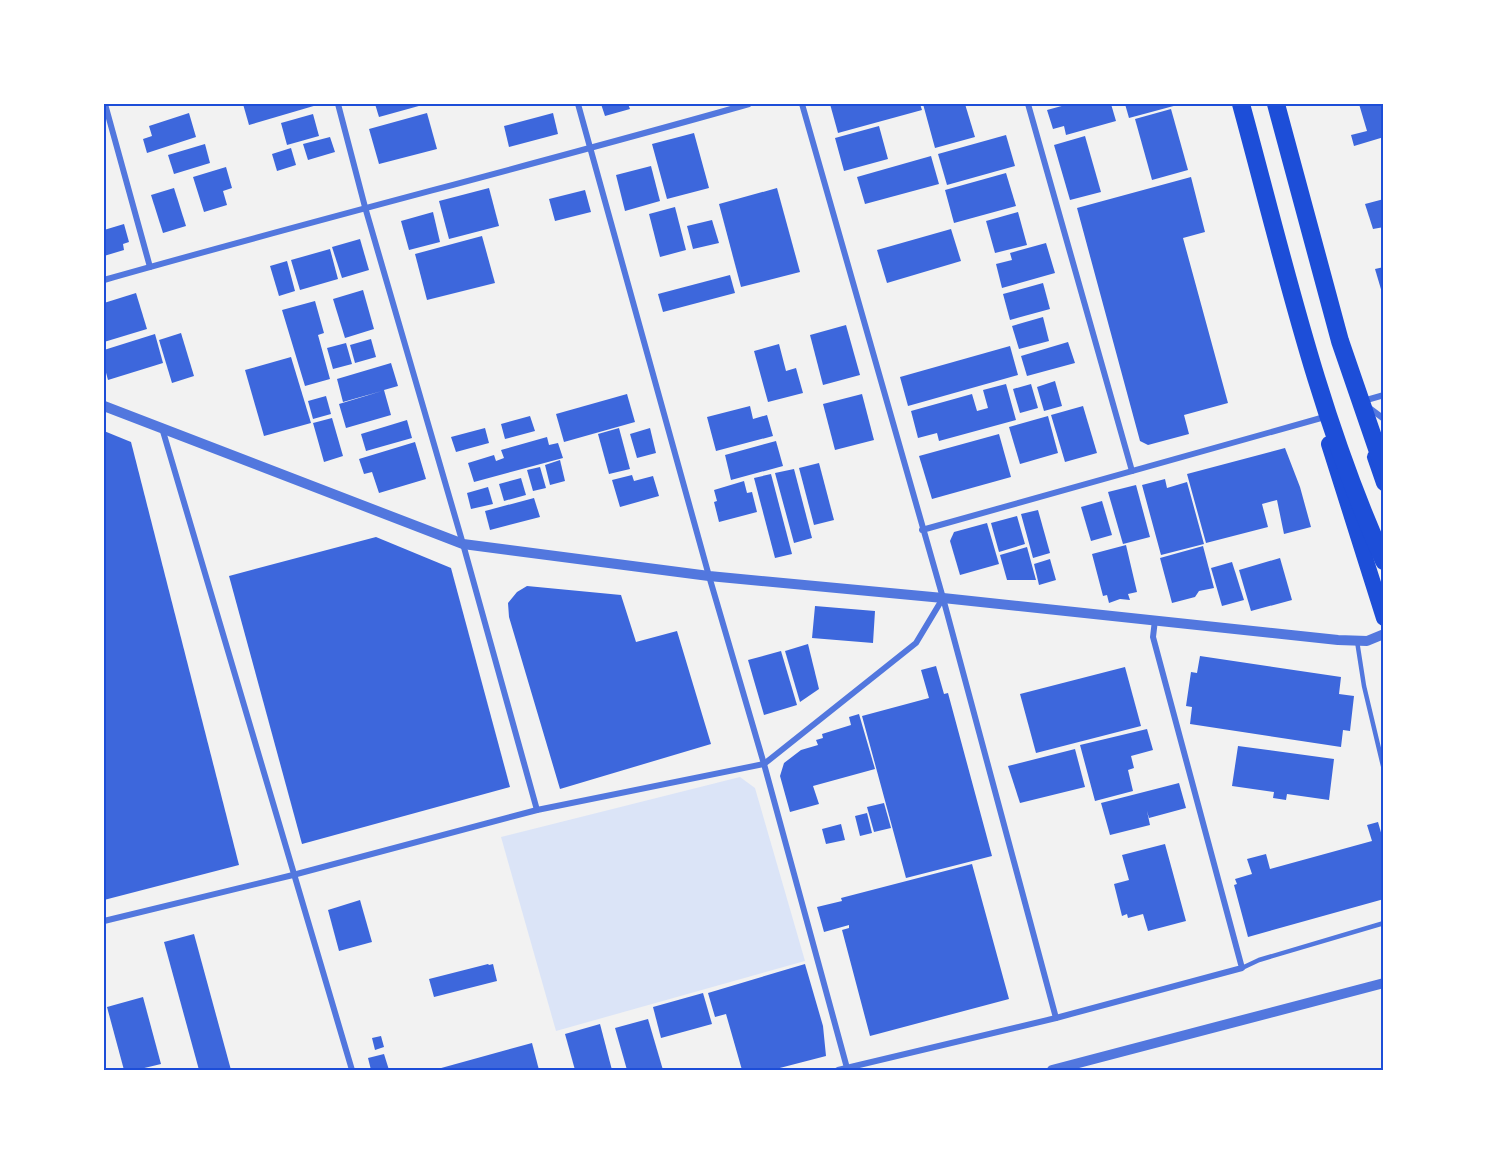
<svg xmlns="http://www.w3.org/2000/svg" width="1487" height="1174" font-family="Figtree,sans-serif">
  <rect width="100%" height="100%" fill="#f2f2f2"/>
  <!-- green -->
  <polygon fill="#dbe4f7" points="740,777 755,788 805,961 556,1031 501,837"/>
  <!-- building -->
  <g fill="#3d67dc">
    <polygon points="243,104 316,104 317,105 249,125"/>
    <polygon points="375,104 426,104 379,117"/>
    <polygon points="601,104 628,104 630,109 605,116"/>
    <polygon points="830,104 920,104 922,110 838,133"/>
    <polygon points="923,104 965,104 975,137 935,148"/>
    <polygon points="1069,104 1111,104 1116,121 1066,135 1064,126 1053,129 1047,110"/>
    <polygon points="1125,104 1181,104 1129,118"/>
    <polygon points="1359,104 1384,104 1384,137 1354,146 1351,135 1367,131"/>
    <polygon points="1171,109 1188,170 1152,180 1135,119"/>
    <polygon points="189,113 196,137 147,153 143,139 152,136 149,126"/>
    <polygon points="427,113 437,149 379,164 369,129"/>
    <polygon points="553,113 558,134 509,147 504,126"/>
    <polygon points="313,114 319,136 287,145 281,123"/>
    <polygon points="879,126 888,159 844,171 835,138"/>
    <polygon points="694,133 709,188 667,199 652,144"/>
    <polygon points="1006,135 1015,166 947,185 938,154"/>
    <polygon points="1085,136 1101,192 1070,200 1054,145"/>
    <polygon points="330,137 335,152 308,160 303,144"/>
    <polygon points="205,144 210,163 174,174 168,155"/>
    <polygon points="291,148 296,165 277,171 272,154"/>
    <polygon points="931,156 939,184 865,204 857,177"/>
    <polygon points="651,166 660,201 625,211 616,175"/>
    <polygon points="226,167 232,188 223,191 227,205 204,212 193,177"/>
    <polygon points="1006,173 1016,206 954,223 945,190"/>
    <polygon points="1191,177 1205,232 1183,238 1228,403 1184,415 1189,434 1148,445 1140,441 1077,208"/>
    <polygon points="174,188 186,226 163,233 151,195"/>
    <polygon points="489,188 499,226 449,239 439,201"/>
    <polygon points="777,188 800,272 741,287 719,204"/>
    <polygon points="585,190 591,212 555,221 549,199"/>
    <polygon points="1384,199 1384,227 1373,229 1365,204"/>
    <polygon points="675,207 686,250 660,257 649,214"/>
    <polygon points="433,212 440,242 409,250 401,221"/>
    <polygon points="1018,212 1027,245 995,253 986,221"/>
    <polygon points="712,220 719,243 693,249 687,226"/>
    <polygon points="124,224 129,242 123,244 124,250 104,256 104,230"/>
    <polygon points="951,229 961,261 887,283 877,250"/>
    <polygon points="482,236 495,283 427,300 415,254"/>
    <polygon points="360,239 369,270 342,278 332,247"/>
    <polygon points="1046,243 1055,273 1002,288 996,264 1012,260 1010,253"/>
    <polygon points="330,249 338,279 300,290 291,260"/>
    <polygon points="287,261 295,291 279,296 270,266"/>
    <polygon points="1384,267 1384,296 1383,296 1375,269"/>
    <polygon points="730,275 735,293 663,312 658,294"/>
    <polygon points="1043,283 1050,309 1010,320 1003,294"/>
    <polygon points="363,290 374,329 345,338 333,299"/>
    <polygon points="136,293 147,329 104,342 104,303"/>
    <polygon points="315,301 324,333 318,335 330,379 305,386 282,310"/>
    <polygon points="1043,317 1049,341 1019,349 1012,326"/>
    <polygon points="846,325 860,375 823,385 810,335"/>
    <polygon points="181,333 194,376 172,383 159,340"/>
    <polygon points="155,334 163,363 108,380 104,365 104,350"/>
    <polygon points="371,339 376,357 355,363 350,345"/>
    <polygon points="1068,342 1075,363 1027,376 1021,356"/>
    <polygon points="346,343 352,364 333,369 327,348"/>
    <polygon points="779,344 786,371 796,368 803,393 768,402 754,351"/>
    <polygon points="1010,346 1018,375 908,406 900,377"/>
    <polygon points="291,357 311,423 264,436 245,370"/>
    <polygon points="391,363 398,386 384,390 391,415 346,428 339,404 382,391 343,402 337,379"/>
    <polygon points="1055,381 1062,406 1044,411 1037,387"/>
    <polygon points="1006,384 1016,420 939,441 937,433 918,438 911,411 972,394 977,411 988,408 983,390"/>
    <polygon points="1031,384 1038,408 1020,413 1013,389"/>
    <polygon points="627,394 635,422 564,442 556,414"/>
    <polygon points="862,394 874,440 835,450 823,404"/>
    <polygon points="326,396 331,414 313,419 308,401"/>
    <polygon points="750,406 753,419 767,415 773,436 716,451 707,417"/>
    <polygon points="1083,406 1097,453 1065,462 1051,415"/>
    <polygon points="530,416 535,431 505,439 501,424"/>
    <polygon points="1048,416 1058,453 1020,464 1009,427"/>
    <polygon points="332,418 343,456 324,462 313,423"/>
    <polygon points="407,420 412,438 366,451 361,434"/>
    <polygon points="485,428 489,443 456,452 451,437"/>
    <polygon points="619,428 630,469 609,474 598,434"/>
    <polygon points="650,428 656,453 637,458 630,434"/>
    <polygon points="104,431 131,442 239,865 104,900"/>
    <polygon points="999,434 1011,477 932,499 919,456"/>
    <polygon points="547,437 549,445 558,443 563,458 474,482 468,463 494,455 496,461 504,458 501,450"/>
    <polygon points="776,441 783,466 731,480 725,455"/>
    <polygon points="415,442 426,479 379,493 372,472 364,474 359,459"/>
    <polygon points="1285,448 1300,487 1311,527 1284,534 1277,500 1262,504 1268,527 1206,543 1187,474"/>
    <polygon points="560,460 565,481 550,485 545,465"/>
    <polygon points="819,463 834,520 814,525 799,468"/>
    <polygon points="540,467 546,488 533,491 527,470"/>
    <polygon points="794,469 812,538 794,543 775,473"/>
    <polygon points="771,474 792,554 775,558 754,478"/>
    <polygon points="632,475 634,481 653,476 659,496 620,507 612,480"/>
    <polygon points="521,478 526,495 504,501 499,484"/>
    <polygon points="1165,479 1167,488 1187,482 1204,544 1161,555 1142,485"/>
    <polygon points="744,481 747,493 752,492 757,512 719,522 714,502 717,501 714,490"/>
    <polygon points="1136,485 1150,537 1123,544 1108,492"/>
    <polygon points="488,487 493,504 471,509 467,493"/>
    <polygon points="534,498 540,517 490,530 485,511"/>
    <polygon points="1102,501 1112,535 1091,541 1081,507"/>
    <polygon points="1038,510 1050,553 1033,558 1021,514"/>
    <polygon points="1017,516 1025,544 999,552 991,523"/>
    <polygon points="987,523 999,564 960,575 950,541 954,532"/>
    <polygon points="376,537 451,568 510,787 302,844 229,576"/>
    <polygon points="1126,545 1137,592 1128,594 1130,600 1120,599 1109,603 1107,595 1103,596 1092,554"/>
    <polygon points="1203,546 1214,588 1199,591 1195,597 1172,603 1160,558"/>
    <polygon points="1027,547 1036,580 1007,580 1000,555"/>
    <polygon points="1280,558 1292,600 1251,611 1239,570"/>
    <polygon points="1050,559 1056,580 1039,585 1034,564"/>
    <polygon points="1232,562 1244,600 1222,606 1211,568"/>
    <polygon points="527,586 621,595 636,642 677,631 711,744 560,789 509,617 508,603 517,592"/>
    <polygon points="815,606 875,611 873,643 812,638"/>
    <polygon points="808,644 819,689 800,702 785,651"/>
    <polygon points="781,651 797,705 764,715 748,660"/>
    <polygon points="1200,656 1341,677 1339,694 1354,696 1350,731 1343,730 1341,747 1190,724 1192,707 1186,706 1191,672 1197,673"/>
    <polygon points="936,666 944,694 948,693 992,856 906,878 862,716 929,698 921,670"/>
    <polygon points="1125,667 1141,726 1036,753 1020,694"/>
    <polygon points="859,714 875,769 813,786 819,804 790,812 780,776 784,763 801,750 818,745 816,740 823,738 822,734 851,725 849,717"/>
    <polygon points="1147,729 1153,750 1131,756 1134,768 1128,770 1133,791 1095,801 1080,745"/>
    <polygon points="1238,746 1334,759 1329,800 1287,794 1286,800 1273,798 1274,792 1232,786"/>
    <polygon points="1075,749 1085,787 1020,803 1008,766"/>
    <polygon points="1179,783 1186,808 1149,818 1147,811 1150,825 1110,835 1101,803"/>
    <polygon points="884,803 891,828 874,832 867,807"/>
    <polygon points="867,813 872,833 860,836 855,816"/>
    <polygon points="1378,822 1384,843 1384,899 1248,937 1234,885 1237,884 1235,879 1252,874 1247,859 1266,854 1270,869 1372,841 1367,825"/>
    <polygon points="841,824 845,840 826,844 822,829"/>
    <polygon points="1165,844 1186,921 1148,931 1143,914 1128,918 1127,914 1122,916 1114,884 1129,880 1122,855"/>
    <polygon points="972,864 1009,999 870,1036 842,930 849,928 849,925 824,932 817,907 842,901 841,898"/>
    <polygon points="360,900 372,942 339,951 328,910"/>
    <polygon points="194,934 231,1070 199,1070 164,942"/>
    <polygon points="488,964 489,965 493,964 497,981 434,997 429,979"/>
    <polygon points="805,964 823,1026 826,1056 772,1070 742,1070 726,1014 715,1017 708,993"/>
    <polygon points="703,993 712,1024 661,1038 653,1007"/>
    <polygon points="143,997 161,1064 136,1070 124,1070 107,1007"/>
    <polygon points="648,1019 663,1070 627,1070 615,1028"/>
    <polygon points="600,1024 612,1070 575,1070 565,1034"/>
    <polygon points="381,1036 384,1047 375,1050 372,1038"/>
    <polygon points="532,1043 539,1070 434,1070"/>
    <polygon points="384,1054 389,1070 371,1070 368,1058"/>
  </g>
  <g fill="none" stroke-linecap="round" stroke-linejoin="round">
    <!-- service -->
    <g stroke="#5277de" stroke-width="4.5">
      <polyline points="1357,641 1364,686 1384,770"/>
      <polyline points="1242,968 1259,960 1384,923"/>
    </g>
    <!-- minor -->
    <g stroke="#5277de" stroke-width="6">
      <polyline points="105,104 150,267"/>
      <polyline points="338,104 365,207 463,544 537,810"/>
      <polyline points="578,104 709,576 764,764 847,1068"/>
      <polyline points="802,104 943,598 1056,1018"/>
      <polyline points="1028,104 1132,471"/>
      <path d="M 104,280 C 318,219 534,165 749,104"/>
      <polyline points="1363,401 1384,395"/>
      <polyline points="1368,407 1384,419"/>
      <polyline points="162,428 352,1070"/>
      <polyline points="922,530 1321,418"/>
      <polyline points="104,921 293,875 537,810 764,764 916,643 943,598"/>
      <polyline points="838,1070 1056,1018 1242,968 1153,637 1155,620"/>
    </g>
    <!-- tertiary -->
    <g stroke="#5277de" stroke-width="10">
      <polyline points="104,406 463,544 709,576 943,598 1338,640 1367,641 1384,634"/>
      <polyline points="1052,1070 1384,983"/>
    </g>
    <!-- trunk -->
    <g stroke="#1d4ed8" stroke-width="16">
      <polyline points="1329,444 1384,618"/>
      <polyline points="1375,457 1384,483"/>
    </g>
    <!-- motorway -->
    <g stroke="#1d4ed8" stroke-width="18">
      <path d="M 1241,104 C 1283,258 1318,415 1384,561"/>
      <polyline points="1276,104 1340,341 1384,469"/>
    </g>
  </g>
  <!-- border -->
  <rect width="1487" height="1174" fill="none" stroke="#ffffff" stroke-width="210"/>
  <rect x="105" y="105" width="1277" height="964" fill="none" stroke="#1d4ed8" stroke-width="2"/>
</svg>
